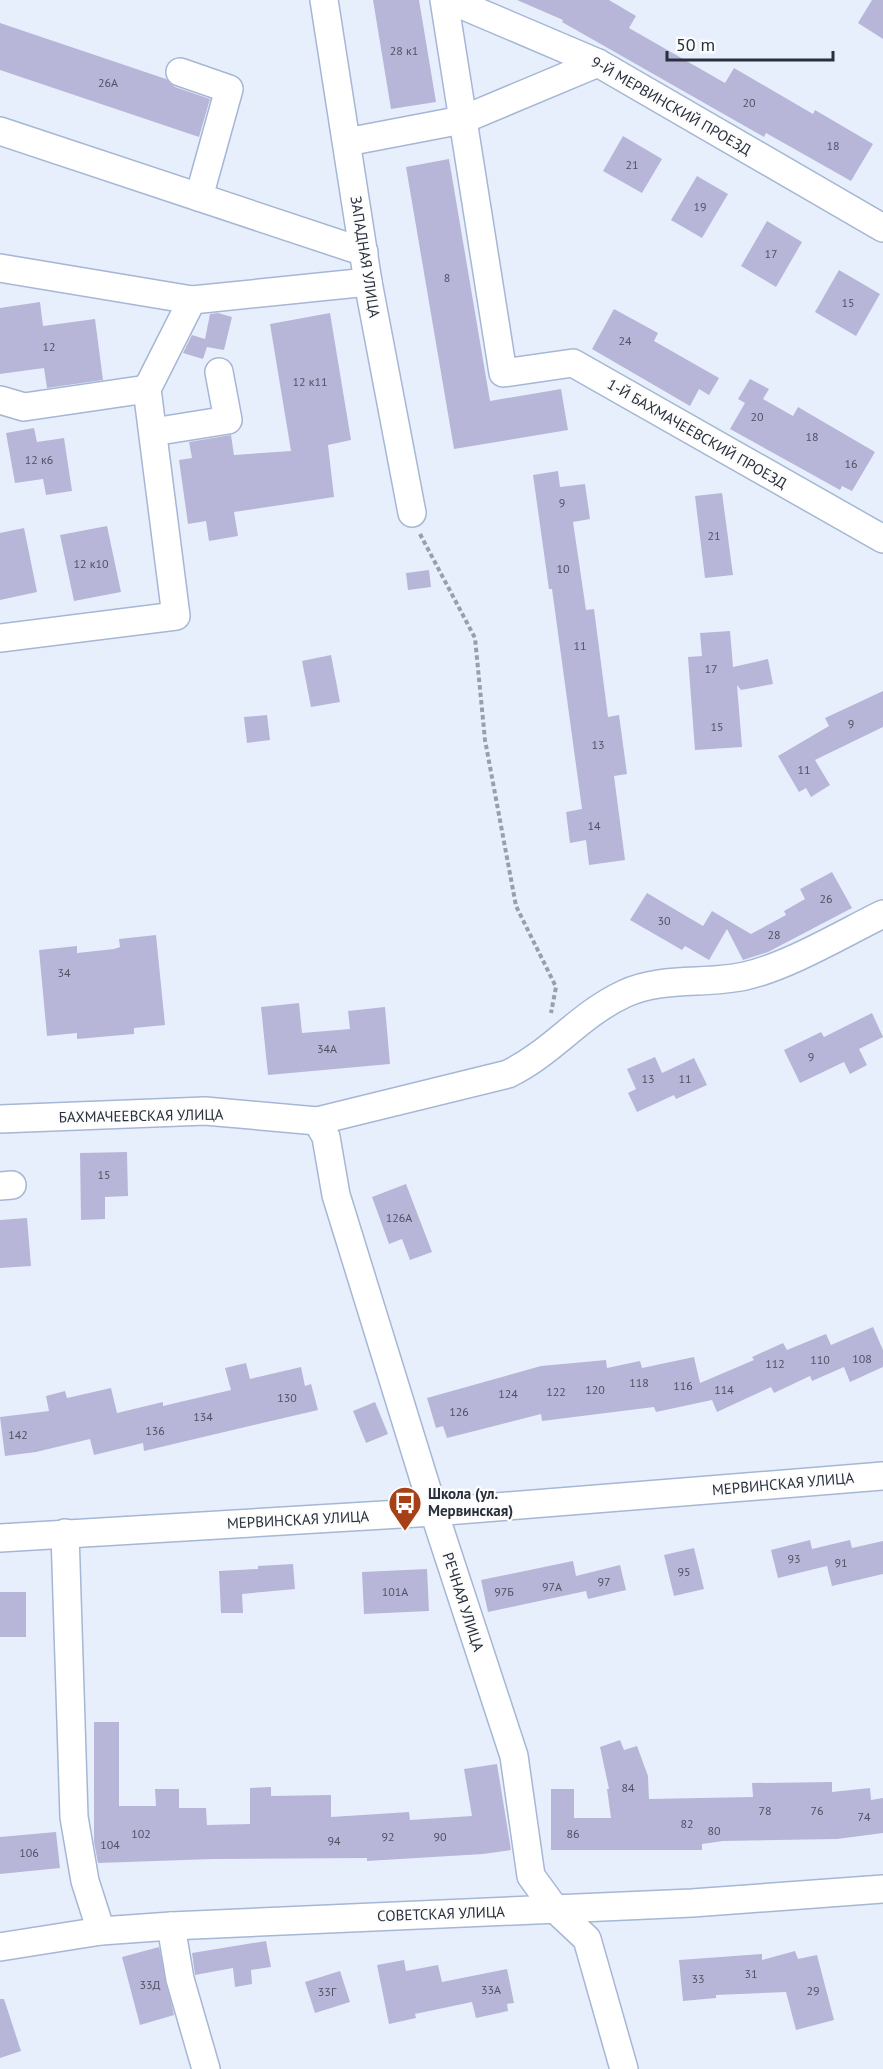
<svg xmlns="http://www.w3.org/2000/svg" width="883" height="2069" font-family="'PT Sans',sans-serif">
  <rect width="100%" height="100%" fill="#e8effc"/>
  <!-- building -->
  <g fill="#b8b6d8">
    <polygon points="373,0 419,0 436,102 391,109"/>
    <polygon points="517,0 609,0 636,16 629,28 725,83 734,68 813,114 815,110 873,144 851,181 766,133 764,137 562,22 563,20"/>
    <polygon points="872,0 883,0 883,39 858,23"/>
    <polygon points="0,23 166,79 175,87 210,99 199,137 0,70"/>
    <polygon points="623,136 662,159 642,193 603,171"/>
    <polygon points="449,159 490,401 561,389 568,430 454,449 406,167"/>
    <polygon points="697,176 728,194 702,238 671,220"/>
    <polygon points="767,221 802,242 776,287 741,266"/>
    <polygon points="839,270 880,294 856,336 815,312"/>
    <polygon points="40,302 43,326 95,319 103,380 47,388 44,368 0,374 0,308"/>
    <polygon points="614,309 658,333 654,341 719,378 709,395 699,389 690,406 592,349"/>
    <polygon points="218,313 232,317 224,350 207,347 203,359 183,353 192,335 205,339 210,314"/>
    <polygon points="330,313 351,440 328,445 334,497 234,512 238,536 209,541 206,521 188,524 179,460 192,458 189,442 231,435 234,455 291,451 270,324"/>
    <polygon points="750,379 769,389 763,399 793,416 798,407 875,452 852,491 842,486 840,490 730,429 745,403 738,399"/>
    <polygon points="34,428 37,442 64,438 72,491 46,495 43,479 15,483 6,433"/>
    <polygon points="558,471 560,487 585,484 590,519 573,522 586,610 594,609 608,717 619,715 627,774 614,776 625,860 589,865 586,840 570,843 566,812 582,809 552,589 549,589 533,475"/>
    <polygon points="722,493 733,575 705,578 695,496"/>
    <polygon points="107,526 121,592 74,601 60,535"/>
    <polygon points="24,528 37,592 0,600 0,533"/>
    <polygon points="429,570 431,587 408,590 406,573"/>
    <polygon points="730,631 733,667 768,659 773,684 741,690 737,685 742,747 695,750 688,657 702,656 700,633"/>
    <polygon points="331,655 340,702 311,707 302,661"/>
    <polygon points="883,691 883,727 815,760 830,785 811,797 806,788 799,792 778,756 829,726 825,718"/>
    <polygon points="267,715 270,740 247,743 244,717"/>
    <polygon points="832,872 852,908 768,952 743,960 727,929 709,960 685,946 682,950 630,920 647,893 703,926 712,911 751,934 786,915 784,911 805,899 800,889"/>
    <polygon points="156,935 165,1025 134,1028 134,1034 77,1039 77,1033 47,1036 39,950 77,946 77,953 114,949 120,947 119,939"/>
    <polygon points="299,1003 302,1033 350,1029 348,1011 385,1007 390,1064 268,1075 261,1007"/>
    <polygon points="872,1013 883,1037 859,1049 867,1065 850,1074 844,1062 800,1083 784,1050 821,1032 824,1037"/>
    <polygon points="655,1057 662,1073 694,1058 707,1085 676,1099 674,1095 637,1112 628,1093 636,1089 627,1069"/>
    <polygon points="127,1152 128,1196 105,1197 105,1219 81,1220 80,1153"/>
    <polygon points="406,1184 432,1252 410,1260 402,1239 389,1244 372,1197"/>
    <polygon points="27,1218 31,1266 0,1268 0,1220"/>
    <polygon points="873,1327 883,1350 883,1367 850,1382 844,1367 812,1381 810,1376 774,1393 771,1387 717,1412 712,1400 656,1412 654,1407 542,1421 541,1414 447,1438 443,1426 436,1428 427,1398 541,1366 606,1360 607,1368 640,1361 642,1368 694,1357 700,1383 754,1360 752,1357 783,1343 787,1350 826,1334 831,1345"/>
    <polygon points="246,1363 250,1379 301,1367 305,1386 311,1384 318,1410 144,1451 143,1443 94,1455 90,1439 36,1452 5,1456 0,1417 49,1411 46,1396 65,1391 67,1398 111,1388 117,1413 163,1402 163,1406 231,1390 225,1368"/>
    <polygon points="375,1402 388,1434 366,1443 353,1411"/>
    <polygon points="810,1540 812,1549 850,1540 852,1548 883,1541 883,1574 832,1586 827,1566 778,1578 771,1550"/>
    <polygon points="694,1548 704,1589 674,1596 664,1555"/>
    <polygon points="573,1561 576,1576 620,1565 626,1590 588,1599 586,1591 488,1612 481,1580"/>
    <polygon points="293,1564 295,1589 242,1594 243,1613 221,1613 219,1571 258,1569 258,1566"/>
    <polygon points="427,1569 429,1611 364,1614 362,1572"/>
    <rect x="0" y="1592" width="26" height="45"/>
    <polygon points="94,1722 119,1722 119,1806 156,1806 155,1789 179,1789 179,1808 206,1808 207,1825 250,1824 250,1788 271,1787 271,1796 331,1795 331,1817 409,1812 410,1820 472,1816 464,1769 497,1764 511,1850 483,1854 367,1861 367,1858 213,1859 98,1863 94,1842"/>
    <polygon points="620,1740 624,1750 637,1746 648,1776 649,1799 753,1797 752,1783 832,1782 832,1792 870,1788 871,1800 883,1798 883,1833 837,1839 723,1841 702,1844 702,1850 551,1850 551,1789 574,1789 574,1818 611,1818 607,1789 609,1789 600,1747"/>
    <polygon points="56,1832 60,1868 0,1874 0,1837"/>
    <polygon points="266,1941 271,1967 251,1970 252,1984 235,1987 233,1968 195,1975 192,1953"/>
    <polygon points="159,1947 174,2015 140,2025 122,1957"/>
    <polygon points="795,1951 798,1959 817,1955 834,2020 796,2030 786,1992 716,1995 716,1998 683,2001 679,1960 762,1954 762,1960"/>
    <polygon points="404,1960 406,1971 438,1965 442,1982 507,1969 514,2003 507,2004 508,2011 476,2018 472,2002 415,2014 416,2018 389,2024 377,1965"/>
    <polygon points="340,1971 350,2002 315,2013 305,1982"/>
    <polygon points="0,1999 4,1999 21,2051 0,2058"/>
  </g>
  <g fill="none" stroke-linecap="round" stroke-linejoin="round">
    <!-- minor casing -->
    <g stroke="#a5b7d5" stroke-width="30">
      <g id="minor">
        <polyline points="324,0 368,282 412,513"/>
        <polyline points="444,0 503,373 573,363 883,539"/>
        <polyline points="450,0 598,63 883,228"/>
        <polyline points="180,72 229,89 199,197"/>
        <polyline points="0,131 364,252"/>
        <polyline points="347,142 462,120 598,63"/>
        <polyline points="0,268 192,300"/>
        <polyline points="0,400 24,407 147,389"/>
        <polyline points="153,432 228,420 219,372"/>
        <polyline points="0,638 176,616 147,389 192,300 368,282"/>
        <path d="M 0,1119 L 205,1111 L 317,1121 L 508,1074 C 553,1052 579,1015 624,994 C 662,976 706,985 745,976 C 789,966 842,934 883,914"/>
        <polyline points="317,1121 326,1137 336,1195 434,1512 514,1756 531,1876 555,1909 587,1939 624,2069"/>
        <polyline points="0,1186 12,1185"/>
        <polyline points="65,1533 74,1817 85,1881 101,1931"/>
        <polyline points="0,1538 434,1512 883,1476"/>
        <polyline points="171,1926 180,1979 206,2069"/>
        <polyline points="0,1947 101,1931 171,1926 692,1903 883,1889"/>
      </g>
    </g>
    <!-- path -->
    <polyline stroke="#989fac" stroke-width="4" stroke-dasharray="4.5 3" stroke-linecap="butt" points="420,534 475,638 485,740 516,906 556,987 551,1013"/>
    <!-- minor -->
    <use href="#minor" stroke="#fff" stroke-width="27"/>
  </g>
  <!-- icons -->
  <defs>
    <g id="bus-pin" transform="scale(1.725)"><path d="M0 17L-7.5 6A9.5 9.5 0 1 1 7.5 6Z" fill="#a64017" stroke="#fcfcfc"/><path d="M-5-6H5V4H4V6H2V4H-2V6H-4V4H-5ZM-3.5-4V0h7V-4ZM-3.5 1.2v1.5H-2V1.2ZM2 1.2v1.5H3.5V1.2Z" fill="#fff"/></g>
  </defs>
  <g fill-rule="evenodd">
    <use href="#bus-pin" x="405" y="1503"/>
  </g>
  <g text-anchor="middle" stroke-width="4.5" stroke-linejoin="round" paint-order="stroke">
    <!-- number labels -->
    <g font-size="12" fill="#4d5263">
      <text x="404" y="55">28 к1</text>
      <text x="108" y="87">26А</text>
      <text x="749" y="107">20</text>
      <text x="833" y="150">18</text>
      <text x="632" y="169">21</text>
      <text x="700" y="211">19</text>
      <text x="771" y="258">17</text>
      <text x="447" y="282">8</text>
      <text x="848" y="307">15</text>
      <text x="625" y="345">24</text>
      <text x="49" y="351">12</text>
      <text x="310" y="386">12 к11</text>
      <text x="757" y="421">20</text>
      <text x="812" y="441">18</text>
      <text x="39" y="464">12 к6</text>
      <text x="851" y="468">16</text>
      <text x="562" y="507">9</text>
      <text x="714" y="540">21</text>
      <text x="91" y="568">12 к10</text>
      <text x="563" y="573">10</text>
      <text x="580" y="650">11</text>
      <text x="711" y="673">17</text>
      <text x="851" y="728">9</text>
      <text x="717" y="731">15</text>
      <text x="598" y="749">13</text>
      <text x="804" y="774">11</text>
      <text x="594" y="830">14</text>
      <text x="826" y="903">26</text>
      <text x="664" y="925">30</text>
      <text x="774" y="939">28</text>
      <text x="64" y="977">34</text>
      <text x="327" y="1053">34А</text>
      <text x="811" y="1061">9</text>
      <text x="648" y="1083">13</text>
      <text x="685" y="1083">11</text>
      <text x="104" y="1179">15</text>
      <text x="399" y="1222">126А</text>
      <text x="862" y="1363">108</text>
      <text x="820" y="1364">110</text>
      <text x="775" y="1368">112</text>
      <text x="639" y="1387">118</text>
      <text x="683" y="1390">116</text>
      <text x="595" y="1394">120</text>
      <text x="724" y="1394">114</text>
      <text x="556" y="1396">122</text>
      <text x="508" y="1398">124</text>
      <text x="287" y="1402">130</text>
      <text x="459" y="1416">126</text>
      <text x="203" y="1421">134</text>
      <text x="155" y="1435">136</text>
      <text x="18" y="1439">142</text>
      <text x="794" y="1563">93</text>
      <text x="841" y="1567">91</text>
      <text x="684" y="1576">95</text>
      <text x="604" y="1586">97</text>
      <text x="552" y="1591">97А</text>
      <text x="395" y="1596">101А</text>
      <text x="504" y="1596">97Б</text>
      <text x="628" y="1792">84</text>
      <text x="765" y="1815">78</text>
      <text x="817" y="1815">76</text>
      <text x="864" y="1821">74</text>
      <text x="687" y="1828">82</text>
      <text x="714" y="1835">80</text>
      <text x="141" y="1838">102</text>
      <text x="573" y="1838">86</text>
      <text x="388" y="1841">92</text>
      <text x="440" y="1841">90</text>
      <text x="334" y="1845">94</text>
      <text x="110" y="1849">104</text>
      <text x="29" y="1857">106</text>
      <text x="751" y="1978">31</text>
      <text x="698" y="1983">33</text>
      <text x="150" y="1989">33Д</text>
      <text x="491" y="1994">33А</text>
      <text x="813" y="1995">29</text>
      <text x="327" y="1996">33Г</text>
    </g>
    <!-- street labels -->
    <g font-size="15" fill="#29303c" stroke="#fcfcfc">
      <text transform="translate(671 106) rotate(30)" y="5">9-Й МЕРВИНСКИЙ ПРОЕЗД</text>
      <text transform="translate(365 257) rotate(81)" y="5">ЗАПАДНАЯ УЛИЦА</text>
      <text transform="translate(697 434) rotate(30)" y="5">1-Й БАХМАЧЕЕВСКИЙ ПРОЕЗД</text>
      <text transform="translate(141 1116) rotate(-1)" y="5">БАХМАЧЕЕВСКАЯ УЛИЦА</text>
      <text transform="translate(783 1484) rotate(-5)" y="5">МЕРВИНСКАЯ УЛИЦА</text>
      <text transform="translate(298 1520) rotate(-3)" y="5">МЕРВИНСКАЯ УЛИЦА</text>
      <text transform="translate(463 1602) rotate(72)" y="5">РЕЧНАЯ УЛИЦА</text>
      <text transform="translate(441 1914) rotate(-2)" y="5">СОВЕТСКАЯ УЛИЦА</text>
    </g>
    <!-- poi labels -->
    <g font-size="15" font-weight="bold" fill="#29303c" stroke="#fcfcfc" text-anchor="start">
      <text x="428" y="1499">Школа (ул.<tspan x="428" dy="17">Мервинская)</tspan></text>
    </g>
  </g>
  <!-- scale -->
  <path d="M667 51v9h166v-9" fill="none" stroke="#29303c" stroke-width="3"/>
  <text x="676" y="51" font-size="18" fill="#29303c" stroke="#fcfcfc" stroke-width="4.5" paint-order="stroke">50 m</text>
</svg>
